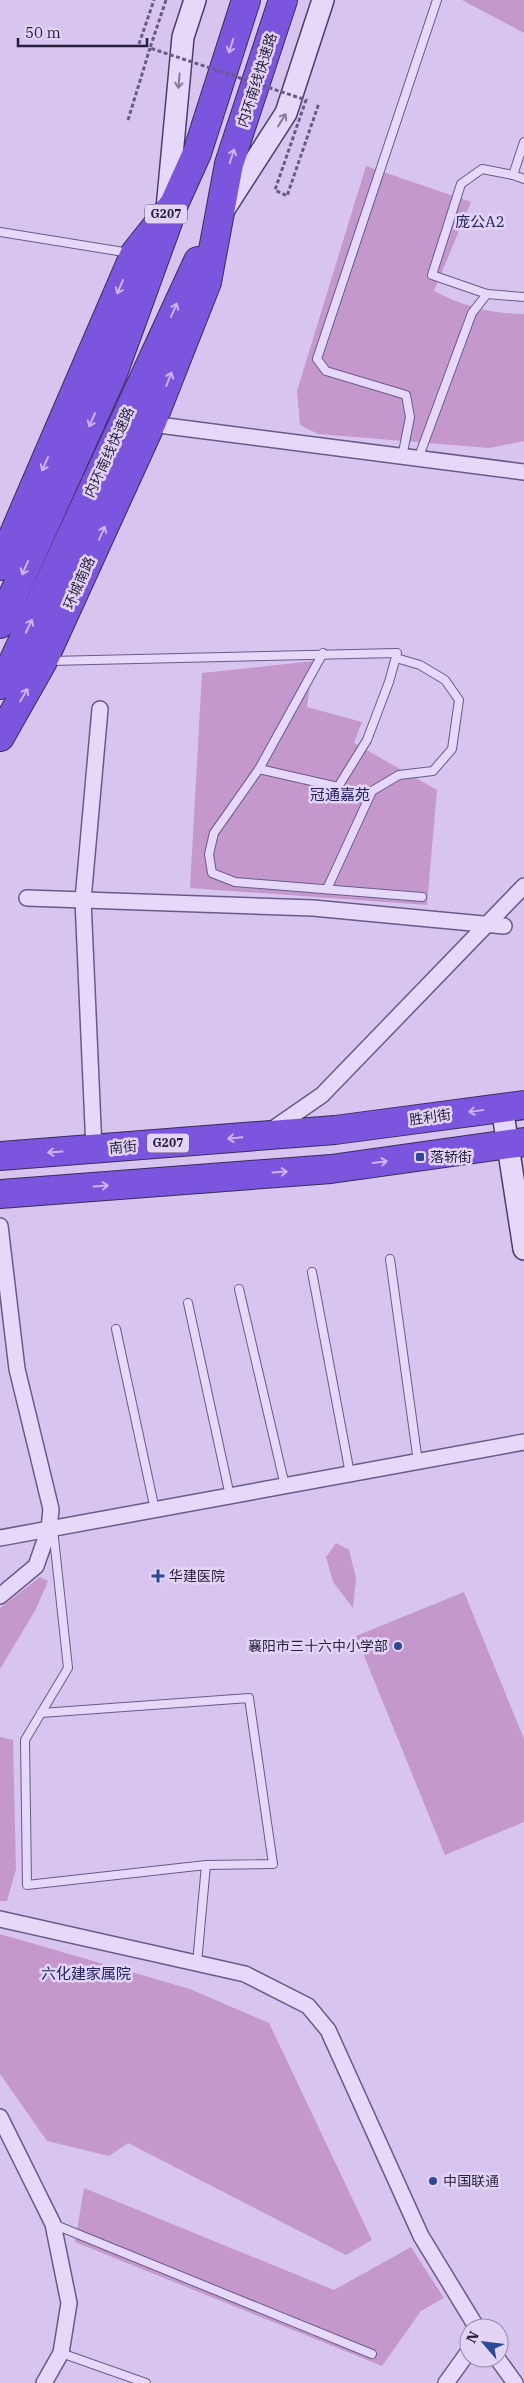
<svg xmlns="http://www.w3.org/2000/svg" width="524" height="2383" font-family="'IBM Plex Serif','Noto Sans SC',serif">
  <rect width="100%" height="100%" fill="#d7c5ef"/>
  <!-- green -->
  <g fill="#c598cd">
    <polygon points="462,0 524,0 524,33"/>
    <path d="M 366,166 L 471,202 L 434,291 C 463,306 491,314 524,314 L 524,441 L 489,448 L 318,434 L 300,425 L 297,391 Z"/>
    <polygon points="313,661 307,707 362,722 354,743 437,790 427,905 190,888 202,673"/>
    <polygon points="336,1543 349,1550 356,1578 353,1608 333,1582 326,1557"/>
    <polygon points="40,1577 48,1581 36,1609 0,1669 0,1608"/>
    <polygon points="464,1592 524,1739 524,1822 445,1855 356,1636"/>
    <polygon points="0,1737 13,1740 16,1869 7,1901 0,1901"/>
    <polygon points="0,1934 190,1989 269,2023 372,2240 346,2255 128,2143 109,2156 47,2141 0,2074"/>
    <polygon points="84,2188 334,2290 411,2247 444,2298 421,2311 382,2366 75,2242"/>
  </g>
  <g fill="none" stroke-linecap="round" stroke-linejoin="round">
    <!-- lane casing -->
    <g stroke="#675b8a" stroke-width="10">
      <g id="lane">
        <polyline points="524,142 513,175 524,179"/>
        <polyline points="0,232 130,253"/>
        <polyline points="487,294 432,275 461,184 482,169 513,175"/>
        <polyline points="402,457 410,417 406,395 326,371 317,359 437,0"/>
        <polyline points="418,459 472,313 487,294 524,297"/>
        <polyline points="323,653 259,769 214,833 209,854 212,873 235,882 422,897"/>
        <polyline points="50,661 397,653 389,682 367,740 338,787 259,769"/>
        <polyline points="327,889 372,791 399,775 433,771 452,749 459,700 445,680 420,665 396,658"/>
        <polyline points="390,1259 418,1462"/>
        <polyline points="312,1272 350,1474"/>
        <polyline points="239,1289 285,1486"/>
        <polyline points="188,1303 230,1496"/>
        <polyline points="116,1329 155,1510"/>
        <polyline points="53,1529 68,1668 25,1740 27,1885 206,1865 197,1963"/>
        <polyline points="41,1713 249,1698 273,1864 206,1865"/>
        <polyline points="53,2224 372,2354"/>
        <polyline points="61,2353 146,2383"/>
      </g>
    </g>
    <!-- street casing -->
    <g stroke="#675b8a" stroke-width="18">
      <g id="street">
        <polyline points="151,424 524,472"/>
        <polyline points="27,898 313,908 504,926"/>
        <polyline points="270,1131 322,1095 524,886"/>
        <polyline points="94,1149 83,900 100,709"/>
        <polyline points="0,1226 17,1369 51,1509 49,1529 36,1566 0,1596"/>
        <polyline points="0,1538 524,1442"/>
        <polyline points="0,1919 245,1974 308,2006 328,2030 421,2236 477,2328"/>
        <polyline points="0,2117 53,2224 69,2303 61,2353 44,2383"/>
        <polyline points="497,2358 515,2383"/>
        <polyline points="446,2383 469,2351"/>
      </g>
    </g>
    <!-- secondary casing -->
    <g stroke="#483e6c" stroke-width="24">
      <g id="secondary">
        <polyline points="167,209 183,37 195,0"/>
        <polyline points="223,211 286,113 323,0"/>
        <polyline points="502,1107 524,1249"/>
      </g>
    </g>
    <!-- highway casing -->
    <g stroke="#372f58" stroke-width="30">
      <g id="highway">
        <polyline points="0,566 135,253 174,204 197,153 246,0"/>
        <polyline points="0,624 112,376 168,222"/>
        <polyline points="0,685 12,664 198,261"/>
        <polyline points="0,737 43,661 151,424 207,282 229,164 283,0"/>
        <polyline points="0,1156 335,1130 524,1105"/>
        <polyline points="0,1194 331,1169 524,1142"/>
      </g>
    </g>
    <!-- path -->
    <g stroke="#675b8a" stroke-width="3" stroke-dasharray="4 2.5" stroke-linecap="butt">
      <polyline points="139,44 154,0"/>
      <polyline points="128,120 150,48"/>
    </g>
    <!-- lane -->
    <use href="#lane" stroke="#e6d8f9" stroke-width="8"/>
    <!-- street -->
    <use href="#street" stroke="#e6d8f9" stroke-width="15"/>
    <!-- secondary -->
    <use href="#secondary" stroke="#e6d8f9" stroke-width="21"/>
    <!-- highway -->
    <use href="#highway" stroke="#7c55de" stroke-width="28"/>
    <!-- path-bridge -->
    <polyline stroke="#675b8a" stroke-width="3" stroke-dasharray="4 2.5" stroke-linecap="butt" points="166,0 150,48 306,100 275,190 287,196 319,103"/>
  </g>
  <!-- one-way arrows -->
  <defs><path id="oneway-shaft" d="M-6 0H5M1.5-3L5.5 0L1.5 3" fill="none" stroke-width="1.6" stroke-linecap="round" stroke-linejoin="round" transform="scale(1.25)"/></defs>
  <g stroke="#c9b4f0">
    <use href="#oneway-shaft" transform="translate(231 46) rotate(108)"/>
    <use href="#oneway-shaft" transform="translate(232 156) rotate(-72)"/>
    <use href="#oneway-shaft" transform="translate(120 287) rotate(113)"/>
    <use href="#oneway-shaft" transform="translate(174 310) rotate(-66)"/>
    <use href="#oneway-shaft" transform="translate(169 379) rotate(-69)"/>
    <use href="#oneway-shaft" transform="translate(92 420) rotate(114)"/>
    <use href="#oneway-shaft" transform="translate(45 464) rotate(114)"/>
    <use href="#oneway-shaft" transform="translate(102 533) rotate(-66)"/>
    <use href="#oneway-shaft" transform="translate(25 568) rotate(114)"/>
    <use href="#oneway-shaft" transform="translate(29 626) rotate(-65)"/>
    <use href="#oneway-shaft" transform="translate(24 695) rotate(-60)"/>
    <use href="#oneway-shaft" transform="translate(476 1111) rotate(172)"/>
    <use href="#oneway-shaft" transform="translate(235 1138) rotate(175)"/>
    <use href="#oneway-shaft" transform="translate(55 1152) rotate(176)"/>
    <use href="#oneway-shaft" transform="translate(380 1162) rotate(-7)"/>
    <use href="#oneway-shaft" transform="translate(280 1172) rotate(-4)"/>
    <use href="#oneway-shaft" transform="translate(101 1186) rotate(-4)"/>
  </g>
  <g stroke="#857c9a">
    <use href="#oneway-shaft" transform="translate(179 81) rotate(95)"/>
    <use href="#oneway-shaft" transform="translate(282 120) rotate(-58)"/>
  </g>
  <!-- markers -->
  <g fill="#2a4999" stroke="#e3d4f6" stroke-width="2">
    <rect x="415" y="1152" width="10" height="10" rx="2.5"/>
    <path d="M155.5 1568.5h5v5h5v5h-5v5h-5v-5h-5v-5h5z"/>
    <circle cx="398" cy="1646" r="5"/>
    <circle cx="433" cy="2181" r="5"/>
  </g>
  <g text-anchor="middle" stroke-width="5" stroke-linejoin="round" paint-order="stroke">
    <!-- shield labels -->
    <g fill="#e3d4f6" stroke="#5d5572" stroke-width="1">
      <rect x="145" y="204.5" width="42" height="19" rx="4"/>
      <rect x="147" y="1133.5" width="42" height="19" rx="4"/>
    </g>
    <g font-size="12" font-weight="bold" fill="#241f3a">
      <text x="166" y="218">G207</text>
      <text x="168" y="1147">G207</text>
    </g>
    <!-- street labels -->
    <g font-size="14" fill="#241f3a" stroke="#e3d4f6">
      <text transform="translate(257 80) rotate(-72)" y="5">内环南线快速路</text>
      <text transform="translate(109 452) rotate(-65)" y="5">内环南线快速路</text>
      <text transform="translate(79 583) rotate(-66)" y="5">环城南路</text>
      <text transform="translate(430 1117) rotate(-8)" y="5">胜利街</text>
      <text transform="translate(123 1147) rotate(-5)" y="5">南街</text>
    </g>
    <!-- poi labels -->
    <g font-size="14" fill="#241f3a" stroke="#e3d4f6" text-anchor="start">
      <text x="430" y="1162">落轿街</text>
      <text x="169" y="1581">华建医院</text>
      <text x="388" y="1651" text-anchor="end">襄阳市三十六中小学部</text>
      <text x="443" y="2186">中国联通</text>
    </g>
    <!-- neighbourhood labels -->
    <g font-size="15" fill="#1e2267" stroke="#e3d4f6">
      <text x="480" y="227">庞公A2</text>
      <text x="340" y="800">冠通嘉苑</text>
      <text x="86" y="1979">六化建家属院</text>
    </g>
  </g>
  <!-- north arrow -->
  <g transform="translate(484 2343) rotate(298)"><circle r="24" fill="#e3d4f6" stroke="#978cab"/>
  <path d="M0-4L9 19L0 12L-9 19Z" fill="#2a4999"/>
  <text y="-8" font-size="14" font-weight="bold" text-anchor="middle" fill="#241f3a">N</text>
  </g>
  <!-- scale -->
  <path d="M18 38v8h129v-8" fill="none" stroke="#241f3a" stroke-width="2.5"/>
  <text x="25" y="38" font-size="15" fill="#241f3a" stroke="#e3d4f6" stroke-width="4" paint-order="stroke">50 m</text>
</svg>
